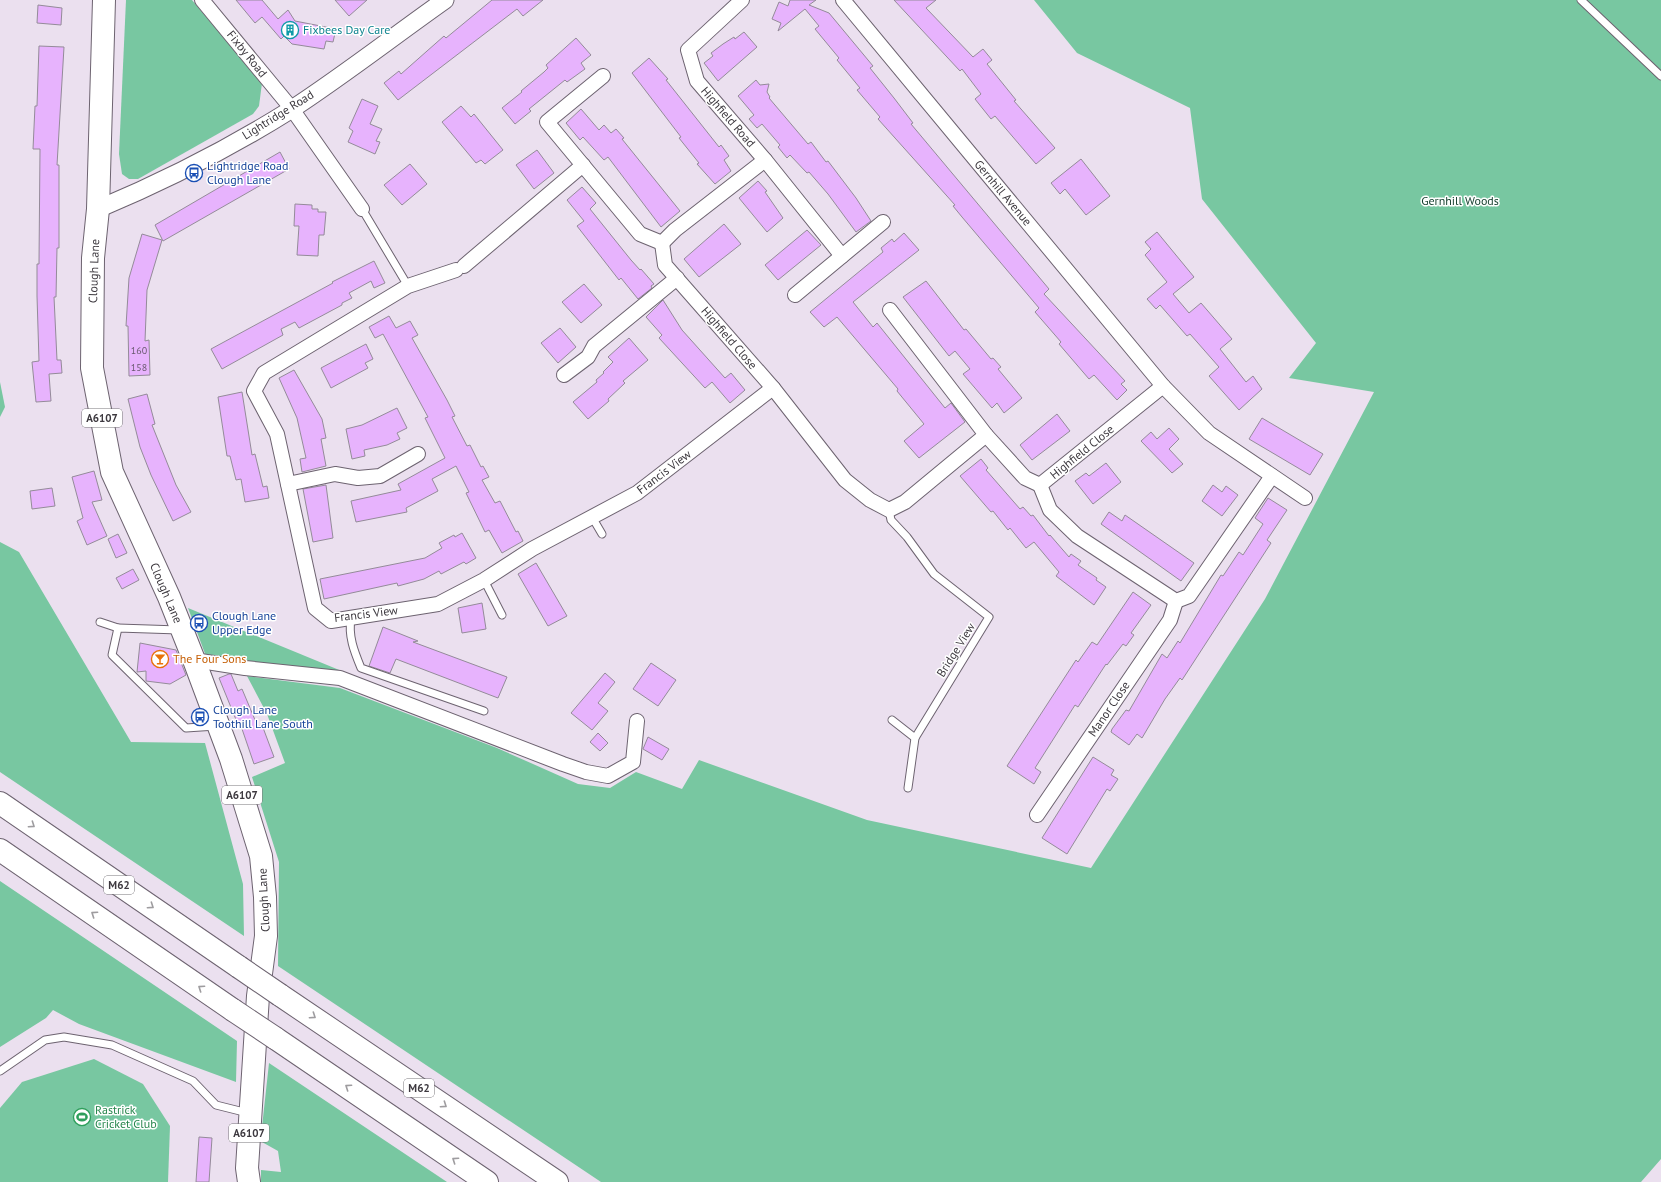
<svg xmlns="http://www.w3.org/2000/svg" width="1661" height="1182" font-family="'PT Sans',sans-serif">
  <rect width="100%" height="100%" fill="#ebe0ef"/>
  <!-- green -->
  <g fill="#78c7a1">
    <polygon points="126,0 192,0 262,83 259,106 253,114 138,179 129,179 122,174 119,154"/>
    <polygon points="1034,0 1661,0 1661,1159 1641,1182 601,1182 278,966 279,862 252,777 285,763 267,714 247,676 340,688 497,748 578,784 610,788 636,772 682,789 699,760 867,820 1091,868 1265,599 1374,392 1289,378 1316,343 1202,199 1190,108 1077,53"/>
    <polygon points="0,382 5,407 0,417"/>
    <polygon points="0,542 19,552 131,742 205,743 243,884 244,936 0,772"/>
    <polygon points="188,608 349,674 207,659"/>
    <polygon points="0,881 237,1041 236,1082 79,1024 53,1010 46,1018 0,1047"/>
    <polygon points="94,1059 143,1084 170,1126 168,1182 0,1182 0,1108 22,1082"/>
    <polygon points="269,1063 447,1182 261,1182 261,1170 281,1172 278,1151 262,1142 262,1127"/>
  </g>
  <!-- building -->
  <g fill="#e7b3fd" stroke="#948b99">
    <polygon points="236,0 262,0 278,19 288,10 295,21 336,29 333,42 326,41 324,49 292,44 284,36 281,39 262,17 255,23"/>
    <polygon points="335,0 367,0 349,16"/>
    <polygon points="492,0 543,0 523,16 517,9 398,100 384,83 399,71 401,74 444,36 446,38"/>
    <polygon points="790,0 816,0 809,5 829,13 873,66 870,68 894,98 913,123 911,124 1049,289 1044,294 1125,381 1121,384 1127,390 1117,400 1094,375 1089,379 1059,344 1061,342 1035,312 1039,308 962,217 953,206 955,205 878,119 880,117 857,90 860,88 837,60 839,58 815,29 819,26 805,9 778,31 781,23 772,19 779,2 788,6"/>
    <polygon points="894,0 936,0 926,8 973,57 983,49 992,60 987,64 1016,100 1014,101 1055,148 1036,164 995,116 991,119 975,99 981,94 962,69 960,71"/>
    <polygon points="38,5 62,8 61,25 37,23"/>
    <polygon points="744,32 757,47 718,81 704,63 713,56 711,53 723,44 734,37 735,39"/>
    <polygon points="576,38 591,55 581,63 585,69 567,82 565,80 529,109 531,111 515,124 502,108 522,92 521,91 544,72 548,68 546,65"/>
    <polygon points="39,46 64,47 57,165 59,165 59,248 57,248 56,297 54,297 57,360 61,360 62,373 49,374 51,401 36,402 32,362 39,361 37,296 37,264 39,264 40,149 33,149 35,106 37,106"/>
    <polygon points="649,58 668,79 666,80 719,147 721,145 729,156 724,160 731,171 715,184 697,164 699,163 679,138 681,137 632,73"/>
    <polygon points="756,80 760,85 769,84 767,92 770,97 769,98 808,144 811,142 826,162 828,161 856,198 871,221 856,232 828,194 809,172 807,173 790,155 787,158 778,147 780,145 762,124 757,128 749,119 754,115 738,96"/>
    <polygon points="362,99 378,106 370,124 382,129 376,141 380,142 375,154 348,142 353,131 349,128"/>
    <polygon points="461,106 471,117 474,114 503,150 485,164 481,160 476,163 442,122"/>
    <polygon points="581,109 599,130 604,125 611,133 616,129 624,138 622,139 680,211 661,227 608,157 604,160 583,137 580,140 566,123"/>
    <polygon points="537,150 554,173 534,189 516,165"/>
    <polygon points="280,152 289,169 163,241 155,225"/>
    <polygon points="1081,159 1110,196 1086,215 1065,189 1060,194 1051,183"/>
    <polygon points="410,164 427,184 402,205 384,185"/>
    <polygon points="758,181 767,191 765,192 783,218 767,232 739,198"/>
    <polygon points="582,187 596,203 590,209 631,260 640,270 641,269 654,284 651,286 652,288 638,299 621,278 619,280 577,226 584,221 567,200"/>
    <polygon points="295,204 312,205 312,209 318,209 318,212 326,212 324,235 319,235 318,256 297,255 299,226 294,226"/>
    <polygon points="724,224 741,244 699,277 684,259"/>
    <polygon points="807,230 821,245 778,280 765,265"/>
    <polygon points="1157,232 1194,277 1173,294 1189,313 1201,303 1232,339 1220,349 1246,382 1253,376 1262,389 1239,410 1209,376 1219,367 1190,334 1187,336 1160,305 1156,309 1147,299 1167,282 1145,255 1151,249 1145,242"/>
    <polygon points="904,233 919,250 853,302 873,327 877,323 945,408 951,403 965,422 919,458 904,441 924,424 897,391 898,389 837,317 824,327 810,312 883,252 881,248 892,239 894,242"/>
    <polygon points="142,234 162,240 147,290 145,341 149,340 150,375 129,376 128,326 126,326 129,278"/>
    <polygon points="374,261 385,283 374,288 371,281 349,293 352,298 342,303 342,305 299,328 295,322 281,329 283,335 222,369 211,349 333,283 332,282"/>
    <polygon points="926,281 964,330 966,329 991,359 993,358 1001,367 998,369 1022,398 1004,413 997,403 992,408 963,374 970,369 955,351 949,356 903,297"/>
    <polygon points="584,284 602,305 581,323 562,302"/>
    <polygon points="663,300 682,330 725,378 731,373 745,390 730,403 712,382 705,388 659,338 662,335 646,317"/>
    <polygon points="389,316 396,328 410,321 418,335 412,338 447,400 455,416 452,417 467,446 470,445 481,467 483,466 489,477 482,480 495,503 500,501 516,532 518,531 523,541 502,553 489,530 485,532 466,493 469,492 456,466 432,479 438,491 406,508 407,512 356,522 351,501 401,490 398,484 445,458 425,418 428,417 383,334 375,338 369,327"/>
    <polygon points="560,328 576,347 558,363 541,343"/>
    <polygon points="629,338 648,360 623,381 625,383 608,399 609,401 588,419 573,402 597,382 596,380 604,373 603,372 613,362 608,357"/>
    <polygon points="366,344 373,359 365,363 368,368 331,388 321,368"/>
    <polygon points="294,370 322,419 326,438 321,439 326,466 302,472 300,459 306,458 297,418 279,378"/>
    <polygon points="242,392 252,455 255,454 263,487 267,486 269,498 245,502 241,479 236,480 230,456 227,456 218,397"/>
    <polygon points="147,394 155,424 152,425 176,485 191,512 173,521 151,475 140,447 128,399"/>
    <polygon points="397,408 407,428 397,433 400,439 387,445 364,450 365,456 352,459 346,429 362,425"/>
    <polygon points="1057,414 1070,431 1032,460 1020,445"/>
    <polygon points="1262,418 1323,454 1310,475 1249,439"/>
    <polygon points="1169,428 1179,439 1169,449 1183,464 1172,473 1141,441 1151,432 1157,439"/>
    <polygon points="981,459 988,468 986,470 1020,509 1023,507 1031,516 1033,515 1049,536 1050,535 1069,557 1071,554 1081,561 1078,565 1097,578 1096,580 1106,587 1094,605 1056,576 1059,572 1034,542 1026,548 1010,528 1008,530 993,511 991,512 960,476"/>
    <polygon points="1106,463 1121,482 1093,504 1075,481 1086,473 1089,476"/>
    <polygon points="94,471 102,500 92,502 107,536 87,545 77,521 83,518 72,477"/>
    <polygon points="326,485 333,538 313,542 303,489"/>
    <polygon points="1213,485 1222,492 1226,486 1238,495 1222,516 1202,501"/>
    <polygon points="52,488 55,506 32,509 30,491"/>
    <polygon points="1268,498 1287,510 1267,540 1271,543 1182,680 1180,678 1165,699 1142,738 1137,734 1129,745 1111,732 1112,729 1126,710 1129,711 1162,654 1167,658 1178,641 1180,643 1221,575 1223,576 1239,552 1243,555 1263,524 1255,518"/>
    <polygon points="1109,512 1122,521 1125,515 1194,563 1181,581 1101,524"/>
    <polygon points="462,533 476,558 466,564 464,562 441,574 439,571 424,579 398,586 397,583 324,599 320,579 425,558 442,548 439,543 454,535 455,537"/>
    <polygon points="118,534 127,553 116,558 108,539"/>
    <polygon points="536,563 567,616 548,626 518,574"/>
    <polygon points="133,569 139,580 122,589 116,578"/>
    <polygon points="1133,592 1151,605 1131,633 1134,635 1126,646 1123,644 1107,665 1106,664 1078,707 1075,705 1035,768 1041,772 1034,784 1007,766 1076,660 1078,662 1092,642 1097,645"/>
    <polygon points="482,603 486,629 462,633 458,608"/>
    <polygon points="383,627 418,641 413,642 507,677 498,698 396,659 390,673 369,666"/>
    <polygon points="140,643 176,650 186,675 170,684 146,681 146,671 137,672"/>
    <polygon points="651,663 676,680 658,706 633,689"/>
    <polygon points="605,673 615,682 598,703 608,711 592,730 571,713"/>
    <polygon points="229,674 231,674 238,691 242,689 258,727 262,725 274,757 254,764 241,726 239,727 219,678"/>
    <polygon points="598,733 608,743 600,751 590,742"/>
    <polygon points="648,737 669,749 662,760 643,749"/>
    <polygon points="1093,757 1114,770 1111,775 1118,779 1110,791 1107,789 1067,854 1042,838"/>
    <polygon points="199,1137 212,1138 209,1182 196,1182"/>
  </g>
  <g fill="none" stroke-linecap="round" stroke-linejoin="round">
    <!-- service casing -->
    <g stroke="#6d6370" stroke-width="9">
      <g id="service">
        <polyline points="1581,0 1661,76"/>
        <polyline points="362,209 408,286"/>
        <polyline points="889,510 891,520 907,537 934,574 989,617 915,738 908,788"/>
        <polyline points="592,517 602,534"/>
        <polyline points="484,580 502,615"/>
        <path d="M 351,618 C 348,636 354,651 361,668 L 484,711"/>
        <polyline points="100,622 118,628"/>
        <polyline points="179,630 118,628 112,655 186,728 216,726"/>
        <polyline points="892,720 915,738"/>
        <polyline points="0,1071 45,1040 64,1037 112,1045 193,1081 216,1105 248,1113"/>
      </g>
    </g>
    <!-- minor casing -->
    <g stroke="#6d6370" stroke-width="16">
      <g id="minor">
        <polyline points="202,0 292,109 362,209"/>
        <polyline points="742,0 688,50 697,81 765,160 842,256"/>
        <polyline points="843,0 1163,386 1209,433 1305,498"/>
        <polyline points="603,76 547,122 640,234 662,243"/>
        <polyline points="662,243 665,265 773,388 845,480 870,500 889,510 905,502 986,435 1025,478 1040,485 1163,386"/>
        <polyline points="662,243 675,230 765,160"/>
        <polyline points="464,266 583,165"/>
        <polyline points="456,270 408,286 264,373 254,391 277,434 315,608 331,621 438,604 484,580 532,549 637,493 773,388"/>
        <polyline points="795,295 883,222"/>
        <polyline points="890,310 986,435"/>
        <polyline points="564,375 588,357 594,346 677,278"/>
        <polyline points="288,484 335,474 358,478 380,476 418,454"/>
        <polyline points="1040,485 1050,510 1077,536 1176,601 1189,596 1272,476"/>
        <polyline points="194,660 245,668 340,678 563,764 586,772 608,776 633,762 637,721"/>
        <polyline points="1037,815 1170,620 1176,601"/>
      </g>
    </g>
    <!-- tertiary casing -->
    <g stroke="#6d6370" stroke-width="19">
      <path id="tertiary" d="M 98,209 C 165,181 230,148 292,109 C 344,75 394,36 445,0"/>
    </g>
    <!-- primary casing -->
    <g stroke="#6d6370" stroke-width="24">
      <polyline id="primary" points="104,0 98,209 93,258 92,368 112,472 169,597 194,660 231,759 261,856 265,897 266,936 258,996 247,1168 249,1182"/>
    </g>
    <!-- motorway casing -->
    <g stroke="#6d6370" stroke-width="24">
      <g id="motorway">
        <polyline points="0,803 239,967"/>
        <polyline points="0,850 233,1010"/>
        <polyline points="280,995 557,1182"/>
        <polyline points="275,1038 487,1182"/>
      </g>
    </g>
    <!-- service -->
    <use href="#service" stroke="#fff" stroke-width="7"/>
    <!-- minor -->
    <use href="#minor" stroke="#fff" stroke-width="14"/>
    <!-- tertiary -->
    <use href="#tertiary" stroke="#fff" stroke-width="17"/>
    <!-- primary -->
    <use href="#primary" stroke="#fff" stroke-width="22"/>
    <!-- motorway -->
    <use href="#motorway" stroke="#fff" stroke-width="22"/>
    <!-- motorway-bridge casing -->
    <g stroke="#6d6370" stroke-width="24" stroke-linecap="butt">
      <g id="motorway-bridge">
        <polyline points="239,967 280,995"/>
        <polyline points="233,1010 275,1038"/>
      </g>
    </g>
    <!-- motorway-bridge -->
    <use href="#motorway-bridge" stroke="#fff" stroke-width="22"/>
  </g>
  <!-- one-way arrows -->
  <defs><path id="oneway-chevron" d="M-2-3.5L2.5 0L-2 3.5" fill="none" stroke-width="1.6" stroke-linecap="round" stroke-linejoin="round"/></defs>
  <g stroke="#9e9c9f">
    <use href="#oneway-chevron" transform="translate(32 825) rotate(34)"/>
    <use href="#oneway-chevron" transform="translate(151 906) rotate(34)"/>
    <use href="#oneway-chevron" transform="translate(94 914) rotate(-146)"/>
    <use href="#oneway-chevron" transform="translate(201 988) rotate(-146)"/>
    <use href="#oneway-chevron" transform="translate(313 1016) rotate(34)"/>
    <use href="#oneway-chevron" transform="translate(348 1087) rotate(-146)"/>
    <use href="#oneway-chevron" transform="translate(444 1105) rotate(34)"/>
    <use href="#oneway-chevron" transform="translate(455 1160) rotate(-146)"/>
  </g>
  <!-- icons -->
  <defs>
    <g id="building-ring" transform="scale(0.9)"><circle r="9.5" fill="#fff" stroke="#0f9aa8" stroke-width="1.5"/><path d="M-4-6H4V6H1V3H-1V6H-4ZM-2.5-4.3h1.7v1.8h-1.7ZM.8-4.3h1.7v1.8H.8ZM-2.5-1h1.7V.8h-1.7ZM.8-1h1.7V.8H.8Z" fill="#0f9aa8"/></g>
    <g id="bus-ring" transform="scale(0.9)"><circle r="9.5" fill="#fff" stroke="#1a4fb4" stroke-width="1.5"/><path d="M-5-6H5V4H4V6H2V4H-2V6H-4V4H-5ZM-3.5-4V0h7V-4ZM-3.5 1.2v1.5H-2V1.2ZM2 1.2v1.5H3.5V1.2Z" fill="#1a4fb4"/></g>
    <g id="bar-ring" transform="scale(0.9)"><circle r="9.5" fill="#fff" stroke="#e8710a" stroke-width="1.5"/><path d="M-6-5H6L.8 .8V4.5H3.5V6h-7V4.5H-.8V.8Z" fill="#e8710a"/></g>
    <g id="stadium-ring" transform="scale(0.9)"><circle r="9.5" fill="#fff" stroke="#2e9e5b" stroke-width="1.5"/><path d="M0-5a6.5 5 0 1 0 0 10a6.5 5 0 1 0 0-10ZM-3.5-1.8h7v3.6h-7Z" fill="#2e9e5b"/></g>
  </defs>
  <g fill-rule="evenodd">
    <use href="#building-ring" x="290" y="30"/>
    <use href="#bus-ring" x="194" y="173"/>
    <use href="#bus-ring" x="199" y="623"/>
    <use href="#bar-ring" x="160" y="659"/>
    <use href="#bus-ring" x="200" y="717"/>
    <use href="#stadium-ring" x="82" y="1117"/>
  </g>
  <g text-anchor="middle" stroke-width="3" stroke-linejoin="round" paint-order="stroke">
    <!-- number labels -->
    <g font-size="10" fill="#68586e">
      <text x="139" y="354">160</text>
      <text x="139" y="371">158</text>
    </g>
    <!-- shield labels -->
    <g fill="#fff" stroke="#777479" stroke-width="1">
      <rect x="82" y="409" width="40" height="18" rx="3"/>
      <rect x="222" y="786" width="40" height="18" rx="3"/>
      <rect x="104" y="876" width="30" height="18" rx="3"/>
      <rect x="404" y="1079" width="30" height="18" rx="3"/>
      <rect x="229" y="1124" width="40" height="18" rx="3"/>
    </g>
    <g font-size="11" font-weight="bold" fill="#3d393f">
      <text x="102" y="422">A6107</text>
      <text x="242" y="799">A6107</text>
      <text x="119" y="889">M62</text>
      <text x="419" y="1092">M62</text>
      <text x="249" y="1137">A6107</text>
    </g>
    <!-- culture labels -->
    <g font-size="12" fill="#0d838f" stroke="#fff" text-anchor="start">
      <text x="303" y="34">Fixbees Day Care</text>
    </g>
    <!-- street labels -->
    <g font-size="12" fill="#3d393f" stroke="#fff">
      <text transform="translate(247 54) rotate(51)" y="4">Fixby Road</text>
      <text transform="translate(278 115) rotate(-32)" y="4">Lightridge Road</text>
      <text transform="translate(728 117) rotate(49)" y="4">Highfield Road</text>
      <text transform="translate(1003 193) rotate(50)" y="4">Gernhill Avenue</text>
      <text transform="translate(94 271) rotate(-88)" y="4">Clough Lane</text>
      <text transform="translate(729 338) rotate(49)" y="4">Highfield Close</text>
      <text transform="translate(1082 452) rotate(-39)" y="4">Highfield Close</text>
      <text transform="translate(664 472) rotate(-37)" y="4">Francis View</text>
      <text transform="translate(166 593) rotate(67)" y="4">Clough Lane</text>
      <text transform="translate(366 614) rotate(-7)" y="4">Francis View</text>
      <text transform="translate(956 650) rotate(-58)" y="4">Bridge View</text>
      <text transform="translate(1109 709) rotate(-56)" y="4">Manor Close</text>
      <text transform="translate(264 900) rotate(-93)" y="4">Clough Lane</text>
    </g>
    <!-- transit labels -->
    <g font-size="12" fill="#164399" stroke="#fff" text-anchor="start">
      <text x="207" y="170">Lightridge Road<tspan x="207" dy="14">Clough Lane</tspan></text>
      <text x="212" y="620">Clough Lane<tspan x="212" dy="14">Upper Edge</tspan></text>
      <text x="213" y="714">Clough Lane<tspan x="213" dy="14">Toothill Lane South</tspan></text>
    </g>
    <!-- park labels -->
    <g font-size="12" fill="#103c2a" stroke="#fff">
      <text x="1460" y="205">Gernhill Woods</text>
    </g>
    <!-- food labels -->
    <g font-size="12" fill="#c56008" stroke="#fff" text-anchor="start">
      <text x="173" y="663">The Four Sons</text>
    </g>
    <!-- leisure labels -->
    <g font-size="12" fill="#27864d" stroke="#fff" text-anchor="start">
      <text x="95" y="1114">Rastrick<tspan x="95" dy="14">Cricket Club</tspan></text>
    </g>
  </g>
</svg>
